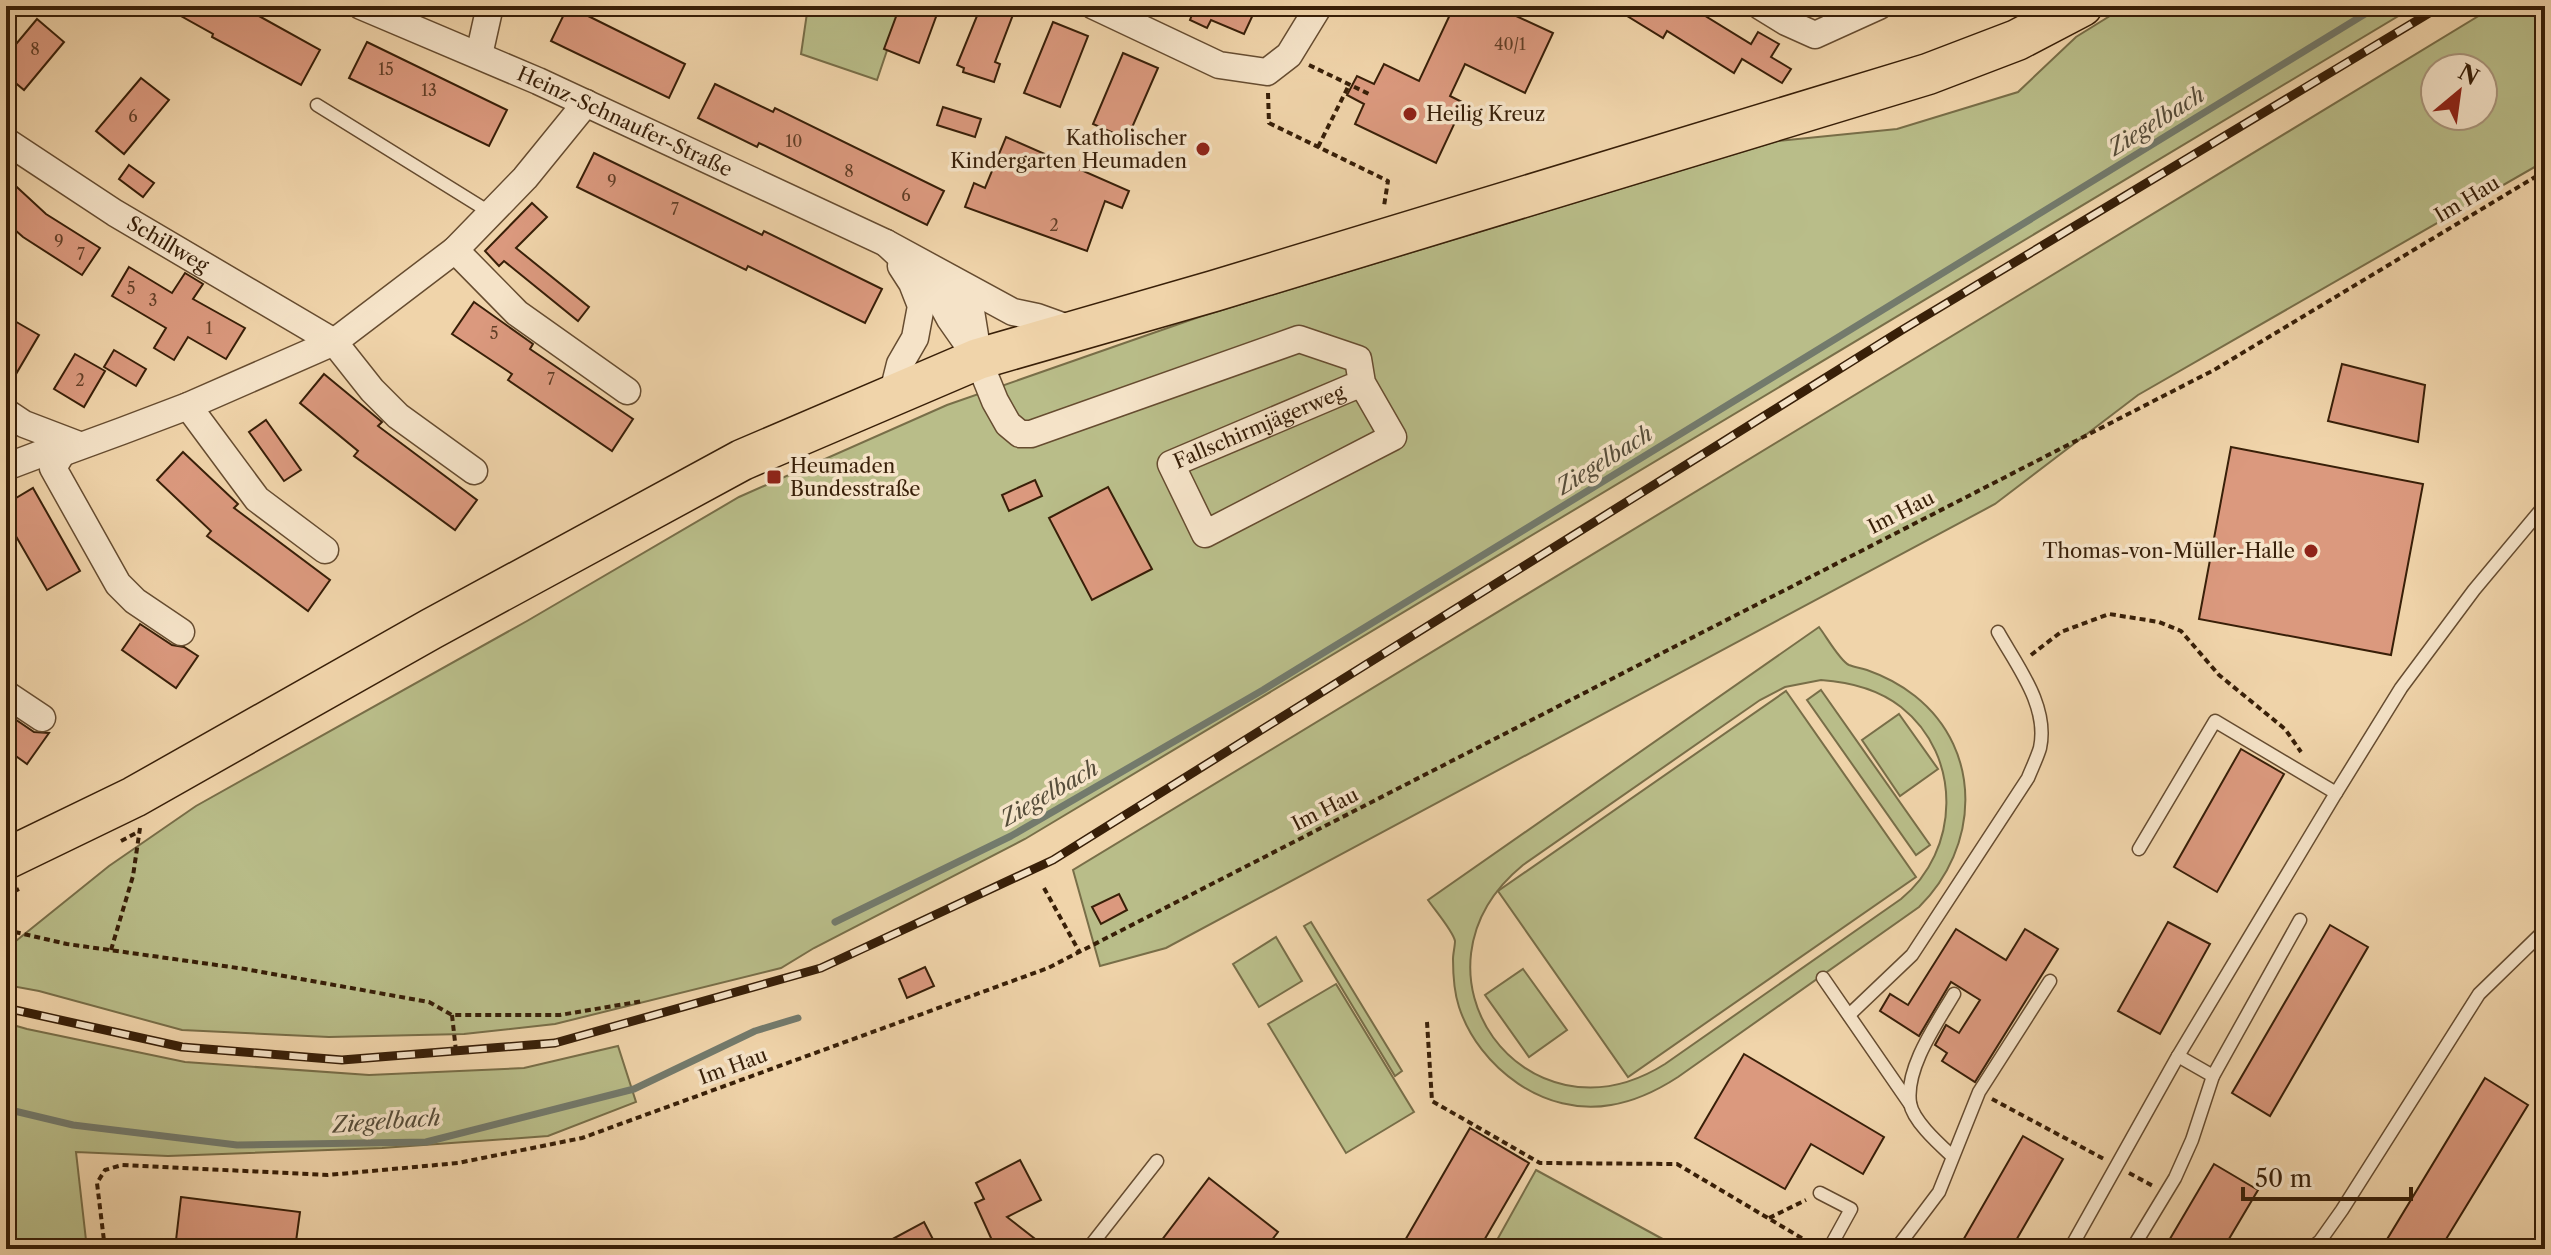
<svg xmlns="http://www.w3.org/2000/svg" width="2551" height="1255" font-family="'Libre Caslon Text',serif">
  <rect width="100%" height="100%" fill="#f0d4aa"/>
  <filter id="stains"><feTurbulence type="fractalNoise" baseFrequency=".0025" numOctaves="4"/><feColorMatrix values="0 0 0 0 .2 0 0 0 0 .09 0 0 0 0 .02 0 0 0 .5 -.17"/></filter>
  <radialGradient id="worn" r=".72"><stop offset=".6" stop-color="#630" stop-opacity="0"/><stop offset="1" stop-color="#630" stop-opacity=".3"/></radialGradient>
  <!-- green -->
  <g fill="#b9bd89" stroke="#786e48" stroke-width="2" fill-rule="evenodd">
    <polygon points="808,6 902,6 877,80 801,54"/>
    <polygon points="2126,6 2415,6 1025,839 814,948 781,968 555,1024 464,1034 329,1037 182,1030 39,991 6,985 6,949 109,866 196,806 527,621 739,497 947,405 1199,317 1777,141 1897,129 2018,92 2076,37"/>
    <path d="M 2495,6 L 2545,6 L 2545,161 L 2138,395 L 1995,504 L 1166,948 L 1100,966 L 1073,870 ZM 2435,68 L 2483,68 L 2483,116 L 2435,116 Z"/>
    <path d="M 1819,627 C 1826,636 1840,661 1849,665 C 1854,667 1861,668 1867,670 C 1884,676 1900,684 1915,696 C 1984,751 1979,848 1919,907 L 1678,1077 C 1658,1090 1636,1101 1611,1105 C 1545,1117 1479,1068 1459,1007 C 1454,992 1453,976 1453,959 C 1453,954 1455,946 1455,941 C 1453,931 1434,909 1428,900 ZM 1821,680 C 1850,682 1878,689 1901,707 C 1963,756 1960,851 1901,899 L 1665,1064 C 1525,1152 1394,971 1523,865 L 1760,700 L 1785,687 Z"/>
    <polygon points="1821,690 1930,845 1916,855 1807,700"/>
    <polygon points="1786,691 1916,877 1628,1077 1498,891"/>
    <polygon points="1899,714 1938,769 1900,796 1862,740"/>
    <polygon points="1311,922 1402,1071 1395,1076 1304,926"/>
    <polygon points="1276,937 1302,981 1259,1007 1233,964"/>
    <polygon points="1523,969 1567,1030 1529,1057 1485,995"/>
    <polygon points="1336,984 1414,1112 1346,1153 1268,1024"/>
    <polygon points="6,1023 27,1029 185,1062 369,1075 524,1068 618,1046 636,1102 548,1136 382,1148 168,1156 76,1152 87,1249 6,1249"/>
    <polygon points="1536,1170 1681,1249 1492,1249"/>
  </g>
  <g fill="none" stroke-linecap="round" stroke-linejoin="round">
    <!-- stream -->
    <g stroke="#737a6c" stroke-width="7">
      <polyline points="835,922 1011,836 1263,690 2378,6"/>
      <polyline points="6,1109 73,1125 237,1145 426,1142 634,1089 755,1031 798,1018"/>
    </g>
  </g>
  <!-- building -->
  <g fill="#db997e" stroke="#381f08" stroke-width="2">
    <polygon points="163,6 241,6 320,50 301,85 212,37 213,34"/>
    <polygon points="568,6 685,64 669,98 551,41"/>
    <polygon points="900,6 940,6 919,63 884,49"/>
    <polygon points="981,6 998,6 1014,12 995,62 1000,64 994,82 963,72 964,68 957,65"/>
    <polygon points="1180,6 1257,6 1244,34 1211,20 1207,28 1190,20 1193,12"/>
    <polygon points="1454,6 1503,6 1517,13 1516,16 1553,33 1525,93 1465,64 1450,96 1464,103 1436,163 1355,124 1364,104 1347,95 1357,76 1374,84 1384,64 1419,81"/>
    <polygon points="1611,6 1689,6 1751,44 1758,32 1779,44 1771,57 1791,69 1782,83 1742,59 1734,73 1667,31 1663,38"/>
    <polygon points="37,19 64,42 24,90 6,75 6,56"/>
    <polygon points="1053,22 1088,36 1060,107 1024,93"/>
    <polygon points="367,42 507,110 489,146 349,78"/>
    <polygon points="1123,53 1158,68 1127,139 1093,124"/>
    <polygon points="141,78 169,100 124,154 96,131"/>
    <polygon points="715,84 773,112 775,108 944,191 927,225 759,143 757,147 698,118"/>
    <polygon points="943,107 981,119 975,137 937,125"/>
    <polygon points="1006,137 1129,191 1122,208 1105,201 1087,251 965,207 974,183 985,188"/>
    <polygon points="594,153 762,235 764,231 882,289 865,323 748,266 746,270 577,187"/>
    <polygon points="129,165 154,183 143,197 119,179"/>
    <polygon points="6,177 46,214 100,248 82,275 23,237 6,222"/>
    <polygon points="532,203 547,217 516,248 589,307 578,321 504,261 499,266 485,251"/>
    <polygon points="129,267 172,293 185,273 203,284 193,299 245,328 226,359 188,337 174,360 154,348 166,328 112,296"/>
    <polygon points="474,302 533,344 530,349 633,419 612,451 508,380 512,374 452,334"/>
    <polygon points="6,316 39,335 6,391"/>
    <polygon points="114,350 146,369 136,386 104,367"/>
    <polygon points="75,354 105,371 84,407 54,389"/>
    <polygon points="2342,364 2425,385 2418,442 2328,421"/>
    <polygon points="324,374 376,417 382,422 378,426 477,500 455,530 354,456 358,451 300,403"/>
    <polygon points="266,420 301,470 284,481 249,432"/>
    <polygon points="2231,447 2423,484 2391,655 2199,619"/>
    <polygon points="183,452 238,504 234,508 330,580 308,611 207,536 211,531 157,480"/>
    <polygon points="1035,480 1042,496 1009,511 1002,495"/>
    <polygon points="1108,487 1152,569 1092,600 1049,518"/>
    <polygon points="33,488 80,571 47,590 6,519 6,504"/>
    <polygon points="140,624 172,645 184,647 198,656 176,688 122,650"/>
    <polygon points="6,713 34,732 49,733 27,764 6,749"/>
    <polygon points="2241,749 2284,774 2217,892 2174,867"/>
    <polygon points="1119,894 1127,910 1101,924 1092,907"/>
    <polygon points="2168,922 2210,944 2160,1034 2118,1011"/>
    <polygon points="2330,925 2368,947 2270,1116 2232,1093"/>
    <polygon points="1956,929 2006,960 2025,929 2058,949 1975,1082 1942,1061 1947,1053 1935,1045 1946,1025 1959,1033 1980,1000 1951,982 1919,1036 1880,1011 1890,994 1908,1005"/>
    <polygon points="925,967 934,986 907,998 899,979"/>
    <polygon points="1744,1054 1884,1137 1863,1174 1811,1144 1785,1189 1695,1138"/>
    <polygon points="2485,1078 2528,1105 2440,1249 2400,1249 2386,1241"/>
    <polygon points="1470,1128 1529,1163 1479,1249 1400,1249"/>
    <polygon points="2023,1136 2063,1159 2011,1249 1958,1249"/>
    <polygon points="1020,1160 1041,1200 1007,1217 1048,1249 996,1249 975,1203 984,1199 976,1183"/>
    <polygon points="2214,1164 2258,1190 2223,1249 2164,1249"/>
    <polygon points="1209,1178 1278,1232 1265,1249 1155,1249"/>
    <polygon points="181,1197 300,1212 295,1249 175,1249"/>
    <polygon points="924,1222 938,1249 874,1249"/>
  </g>
  <g fill="none" stroke-linecap="round" stroke-linejoin="round">
    <!-- service casing -->
    <g stroke="#664c30" stroke-width="15">
      <g id="service">
        <polyline points="317,105 491,213"/>
        <polyline points="2336,793 2401,688 2474,590 2545,505"/>
        <polyline points="1823,978 1910,1104"/>
        <path d="M 1849,1015 L 1912,955 L 2028,778 C 2032,768 2037,758 2040,748 C 2049,706 2017,666 1998,632"/>
        <polyline points="2178,1056 2213,1076"/>
        <path d="M 1952,1156 C 1939,1144 1913,1121 1910,1103 C 1905,1068 1937,1023 1954,994"/>
        <polyline points="1820,1193 1851,1209 1829,1249"/>
        <polyline points="1088,1249 1157,1161"/>
        <polyline points="1896,1249 1939,1192 1979,1092 2050,981"/>
        <polyline points="2070,1249 2178,1056 2336,793 2215,721 2139,849"/>
        <polyline points="2132,1249 2175,1178 2192,1140 2213,1076 2300,920"/>
        <polyline points="2310,1249 2320,1241 2342,1210 2479,994 2545,930"/>
      </g>
    </g>
    <!-- minor casing -->
    <g stroke="#664c30" stroke-width="29">
      <g id="minor">
        <path id="s1" d="M 361,6 L 538,81 L 886,243 L 1013,312 L 1037,317 L 1076,331"/>
        <polyline points="1094,6 1219,65 1267,72 1289,55 1319,6"/>
        <polyline points="1760,6 1786,22 1815,35 1879,6"/>
        <polyline points="479,55 490,6"/>
        <path id="s2" d="M 6,141 L 115,213 L 334,342 L 372,390 L 398,416 L 474,471"/>
        <path id="s3" d="M 886,243 L 932,286 L 950,319 L 978,359 L 995,401 L 1008,424 L 1020,434 L 1031,434 L 1299,339 L 1358,359 L 1362,383 L 1393,437 L 1205,534 L 1171,464 L 1362,383"/>
        <polyline points="455,250 517,313 627,391"/>
        <polyline points="951,279 971,311 978,354"/>
        <polyline points="892,396 900,364 915,338 921,306 912,283 901,266"/>
        <polyline points="188,406 257,499 325,550"/>
        <polyline points="6,412 24,424 79,445"/>
        <polyline points="62,453 53,468 118,584 135,601 181,632"/>
        <polyline points="6,467 51,450 62,453 122,431 188,406 334,342 455,250 525,178 586,103"/>
        <polyline points="6,694 42,718"/>
      </g>
    </g>
    <!-- primary casing -->
    <g stroke="#381f08" stroke-width="43">
      <polyline id="primary" points="6,859 134,797 431,629 742,460 978,359 1214,291 1928,74 2017,40 2082,6"/>
    </g>
    <!-- path -->
    <g stroke="#381f08" stroke-width="4" stroke-dasharray="6 4" stroke-linecap="butt">
      <polyline points="1309,65 1369,94"/>
      <polyline points="1268,93 1269,123 1388,181 1384,206"/>
      <polyline points="1318,147 1349,85"/>
      <polyline points="2031,655 2061,632 2109,614 2159,622 2181,631 2219,675 2285,729 2301,752"/>
      <polyline points="121,841 140,831"/>
      <polyline points="1044,888 1080,953"/>
      <polyline points="6,895 19,889"/>
      <polyline points="6,937 15,932 67,944 245,969 429,1002 452,1015 560,1015 643,1001"/>
      <polyline points="111,950 133,876 140,828"/>
      <polyline points="452,1015 456,1051"/>
      <polyline points="1427,1022 1432,1101 1540,1163 1677,1164 1815,1246"/>
      <polyline points="1992,1099 2104,1159"/>
      <polyline points="2129,1173 2153,1186"/>
      <polyline points="1769,1218 1806,1200"/>
      <polyline points="105,1249 97,1183 105,1170 122,1165 328,1175 458,1163 582,1138 1048,968 2214,370 2545,171"/>
    </g>
    <!-- service -->
    <use href="#service" stroke="#f5e3c8" stroke-width="12"/>
    <!-- minor -->
    <use href="#minor" stroke="#f5e3c8" stroke-width="26"/>
    <!-- primary -->
    <use href="#primary" stroke="#f0d4aa" stroke-width="40"/>
    <!-- rail casing -->
    <g stroke="#381f08" stroke-width="9">
      <polyline id="rail" points="6,1008 182,1047 342,1060 555,1043 821,968 1053,860 1902,330 2441,6"/>
    </g>
    <!-- rail -->
    <use href="#rail" stroke="#f5e3c8" stroke-width="6" stroke-dasharray="18" stroke-linecap="butt"/>
  </g>
  <!-- markers -->
  <g fill="#8f2418" stroke="#f5e3c8" stroke-width="3">
    <circle cx="1410" cy="114" r="8"/>
    <circle cx="1203" cy="149" r="8"/>
    <rect x="766" y="469" width="16" height="16" rx="4"/>
    <circle cx="2311" cy="551" r="8"/>
  </g>
  <g text-anchor="middle" stroke-width="7" stroke-linejoin="round" paint-order="stroke">
    <!-- number labels -->
    <g font-size="16" fill="#613e26">
      <text x="1510" y="50">40/1</text>
      <text x="35" y="55">8</text>
      <text x="386" y="75">15</text>
      <text x="429" y="96">13</text>
      <text x="133" y="122">6</text>
      <text x="794" y="147">10</text>
      <text x="849" y="177">8</text>
      <text x="612" y="187">9</text>
      <text x="906" y="201">6</text>
      <text x="675" y="215">7</text>
      <text x="1054" y="231">2</text>
      <text x="59" y="247">9</text>
      <text x="81" y="260">7</text>
      <text x="131" y="294">5</text>
      <text x="153" y="306">3</text>
      <text x="209" y="334">1</text>
      <text x="494" y="339">5</text>
      <text x="551" y="385">7</text>
      <text x="80" y="386">2</text>
    </g>
    <!-- poi labels -->
    <g font-size="20" fill="#381f08" stroke="#f5e3c8" text-anchor="start">
      <text x="1426" y="121">Heilig Kreuz</text>
      <text x="1187" y="145" text-anchor="end">Katholischer<tspan x="1187" dy="23">Kindergarten Heumaden</tspan></text>
      <text x="790" y="473">Heumaden<tspan x="790" dy="23">Bundesstraße</tspan></text>
      <text x="2295" y="558" text-anchor="end">Thomas-von-Müller-Halle</text>
    </g>
    <!-- street labels -->
    <g font-size="20" fill="#381f08" stroke="#f5e3c8">
      <text dy="7" stroke="none"><textPath href="#s1" startOffset="288">Heinz-Schnaufer-Straße</textPath></text>
      <text transform="translate(2467 199) rotate(-31)" y="7">Im Hau</text>
      <text dy="7" stroke="none"><textPath href="#s2" startOffset="192">Schillweg</textPath></text>
      <text dy="7" stroke="none"><textPath href="#s3" startOffset="1066">Fallschirmjägerweg</textPath></text>
      <text transform="translate(1901 512) rotate(-27)" y="7">Im Hau</text>
      <text transform="translate(1325 809) rotate(-27)" y="7">Im Hau</text>
      <text transform="translate(733 1066) rotate(-20)" y="7">Im Hau</text>
    </g>
    <!-- water labels -->
    <g font-size="22" font-style="italic" fill="#564d3a" stroke="#f5e3c8">
      <text transform="translate(2156 121) rotate(-32)" y="8">Ziegelbach</text>
      <text transform="translate(1604 460) rotate(-32)" y="8">Ziegelbach</text>
      <text transform="translate(1049 793) rotate(-30)" y="8">Ziegelbach</text>
      <text transform="translate(386 1121) rotate(-4)" y="8">Ziegelbach</text>
    </g>
  </g>
  <!-- margin -->
  <rect width="2551" height="1255" fill="none" stroke="#f0d4aa" stroke-width="32"/>
  <rect x="8" y="8" width="2535" height="1239" fill="none" stroke="#381f08" stroke-width="4"/>
  <rect x="16" y="16" width="2519" height="1223" fill="none" stroke="#381f08" stroke-width="2"/>
  <!-- north arrow -->
  <g transform="translate(2459 92) rotate(29)"><circle r="38" fill="#f5e3c8" stroke="#a9957b" stroke-width="2"/>
  <path d="M0-6L14 30L0 20L-14 30Z" fill="#8f2418"/>
  <text y="-12" font-size="22" font-weight="bold" text-anchor="middle" fill="#381f08">N</text>
  </g>
  <!-- scale -->
  <path d="M2243 1187v12h168v-12" fill="none" stroke="#381f08" stroke-width="4"/>
  <text x="2255" y="1187" font-size="24" fill="#381f08" stroke="#f5e3c8" stroke-width="6" paint-order="stroke">50 m</text>
  <rect width="100%" height="100%" filter="url(#stains)"/>
  <rect width="100%" height="100%" fill="url(#worn)"/>
</svg>
